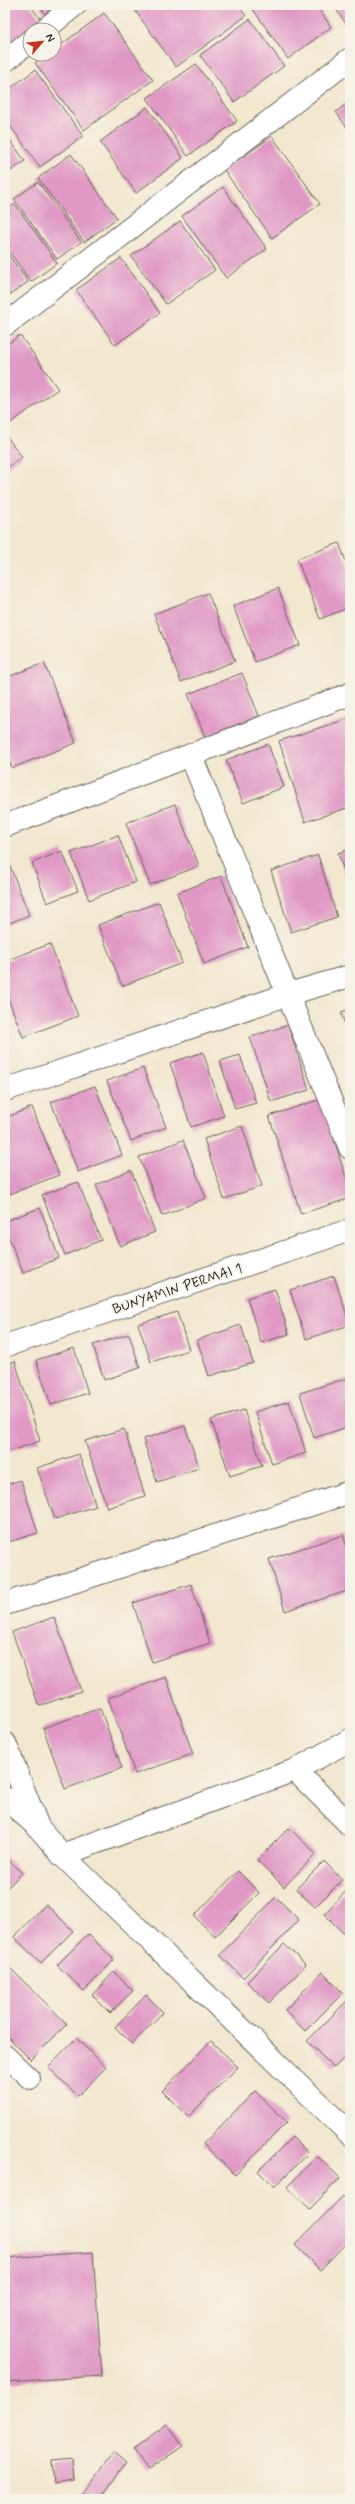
<svg xmlns="http://www.w3.org/2000/svg" width="355" height="2504" font-family="Mynerve,sans-serif">
  <rect width="100%" height="100%" fill="#f7f3e8"/>
  <filter id="ink" filterUnits="userSpaceOnUse"><feTurbulence type="fractalNoise" baseFrequency=".025" numOctaves="2"/><feDisplacementMap in="SourceGraphic" scale="8" xChannelSelector="R" yChannelSelector="G"/><feConvolveMatrix kernelMatrix="1 2 1 2 8 2 1 2 1" color-interpolation-filters="sRGB"/></filter>
  <filter id="wash" filterUnits="userSpaceOnUse"><feTurbulence type="fractalNoise" baseFrequency=".012" numOctaves="4" result="noise"/><feDisplacementMap in="SourceGraphic" scale="16" xChannelSelector="R" yChannelSelector="G"/><feGaussianBlur stdDeviation="0.9" result="paint"/><feColorMatrix in="noise" values="0 0 0 0 0 0 0 0 0 0 0 0 0 0 0 0 0 1.4 0 .05"/><feComposite in="paint" operator="in"/></filter>
  <g filter="url(#wash)">
    <rect width="100%" height="100%" fill="#f2e7cf"/>
    <g id="blocks">
      <!-- building -->
      <g fill="#e098c5">
        <polygon points="5,5 30,5 41,20 6,46"/>
        <polygon points="39,5 56,5 45,14"/>
        <polygon points="131,5 238,5 246,16 176,67"/>
        <polygon points="256,5 316,5 331,27 288,59 252,8"/>
        <polygon points="333,5 350,5 350,27 349,28"/>
        <polygon points="104,13 153,80 84,130 35,63 48,54 54,54 54,50"/>
        <polygon points="250,19 284,66 234,102 200,55"/>
        <polygon points="196,64 237,121 188,156 147,98"/>
        <polygon points="35,70 83,136 40,167 5,119 5,92"/>
        <polygon points="350,101 350,132 336,112"/>
        <polygon points="147,107 183,158 136,193 100,142"/>
        <polygon points="5,133 25,161 5,175"/>
        <polygon points="272,136 320,204 272,238 224,170"/>
        <polygon points="71,154 117,218 84,242 38,178"/>
        <polygon points="38,182 81,242 57,259 14,199"/>
        <polygon points="223,187 267,249 226,278 182,216"/>
        <polygon points="15,204 57,263 31,282 5,246 5,211"/>
        <polygon points="180,221 215,270 166,304 131,256"/>
        <polygon points="5,250 28,282 5,298"/>
        <polygon points="121,258 160,313 115,345 76,290"/>
        <polygon points="20,335 58,389 5,427 5,346"/>
        <polygon points="5,434 22,457 5,469"/>
        <polygon points="339,543 350,572 350,607 320,619 297,559"/>
        <polygon points="278,588 300,645 255,662 233,606"/>
        <polygon points="208,593 235,661 181,682 154,614"/>
        <polygon points="44,663 76,743 12,768 5,749 5,678"/>
        <polygon points="242,673 259,716 205,737 188,694"/>
        <polygon points="350,718 350,807 305,822 279,741"/>
        <polygon points="268,744 284,787 243,803 226,760"/>
        <polygon points="175,804 199,866 150,885 126,823"/>
        <polygon points="118,835 136,882 89,900 71,853"/>
        <polygon points="350,849 350,889 338,853"/>
        <polygon points="62,851 78,891 47,903 32,863"/>
        <polygon points="318,855 337,917 291,932 271,871"/>
        <polygon points="10,866 29,915 5,925 5,868"/>
        <polygon points="221,876 248,947 204,964 177,893"/>
        <polygon points="159,902 182,963 122,986 98,925"/>
        <polygon points="50,944 78,1016 23,1037 5,991 5,961"/>
        <polygon points="350,1009 350,1040 341,1012"/>
        <polygon points="288,1025 309,1090 271,1102 250,1037"/>
        <polygon points="203,1052 224,1116 191,1127 170,1063"/>
        <polygon points="240,1055 256,1103 235,1109 220,1061"/>
        <polygon points="143,1068 166,1127 131,1141 107,1081"/>
        <polygon points="95,1086 122,1155 78,1172 51,1102"/>
        <polygon points="321,1099 350,1190 350,1198 301,1214 269,1116"/>
        <polygon points="32,1107 59,1175 5,1196 5,1118"/>
        <polygon points="242,1126 262,1186 224,1199 204,1139"/>
        <polygon points="183,1140 206,1198 162,1216 139,1157"/>
        <polygon points="131,1170 155,1232 120,1246 96,1185"/>
        <polygon points="78,1182 101,1240 65,1255 42,1195"/>
        <polygon points="40,1208 59,1258 23,1273 5,1228 5,1221"/>
        <polygon points="334,1276 350,1325 306,1339 290,1290"/>
        <polygon points="275,1289 289,1334 261,1343 247,1298"/>
        <polygon points="177,1312 189,1350 151,1362 138,1324"/>
        <polygon points="241,1325 253,1363 209,1376 197,1340"/>
        <polygon points="129,1334 140,1368 104,1380 93,1345"/>
        <polygon points="74,1348 88,1393 51,1405 36,1360"/>
        <polygon points="15,1361 40,1441 5,1453 5,1365"/>
        <polygon points="348,1378 350,1385 350,1426 314,1438 300,1393"/>
        <polygon points="289,1401 306,1453 272,1464 255,1412"/>
        <polygon points="244,1410 262,1466 230,1476 211,1420"/>
        <polygon points="185,1426 199,1468 157,1482 143,1439"/>
        <polygon points="124,1429 145,1496 107,1508 85,1441"/>
        <polygon points="79,1454 96,1506 55,1519 37,1468"/>
        <polygon points="21,1480 38,1533 5,1543 5,1485"/>
        <polygon points="343,1535 350,1557 350,1590 285,1611 269,1559"/>
        <polygon points="191,1584 210,1643 152,1662 133,1603"/>
        <polygon points="54,1617 81,1691 39,1706 12,1632"/>
        <polygon points="166,1677 193,1754 135,1774 108,1698"/>
        <polygon points="100,1708 122,1768 65,1789 43,1728"/>
        <polygon points="289,1828 316,1854 284,1887 257,1860"/>
        <polygon points="5,1856 22,1873 5,1890"/>
        <polygon points="324,1861 342,1880 315,1907 296,1889"/>
        <polygon points="238,1871 259,1893 215,1937 194,1916"/>
        <polygon points="350,1887 350,1932 346,1936 324,1914"/>
        <polygon points="276,1897 299,1920 243,1978 220,1955"/>
        <polygon points="46,1904 73,1931 41,1963 14,1937"/>
        <polygon points="88,1934 114,1960 84,1991 57,1965"/>
        <polygon points="284,1944 306,1965 269,2003 247,1982"/>
        <polygon points="5,1963 67,2024 31,2060 5,2034"/>
        <polygon points="114,1972 133,1991 110,2013 92,1995"/>
        <polygon points="322,1972 343,1993 305,2031 285,2010"/>
        <polygon points="146,1995 163,2012 132,2044 115,2027"/>
        <polygon points="350,1998 350,2052 334,2068 307,2041"/>
        <polygon points="76,2038 106,2067 78,2096 48,2067"/>
        <polygon points="211,2041 238,2067 188,2117 162,2091"/>
        <polygon points="255,2091 287,2122 235,2175 203,2144"/>
        <polygon points="292,2137 308,2153 274,2187 258,2171"/>
        <polygon points="317,2156 340,2178 310,2209 287,2187"/>
        <polygon points="343,2196 350,2203 350,2239 320,2270 295,2245"/>
        <polygon points="93,2252 102,2376 5,2382 5,2258"/>
        <polygon points="167,2424 183,2446 148,2470 133,2449"/>
        <polygon points="113,2453 126,2464 99,2499 77,2499"/>
        <polygon points="72,2459 74,2481 54,2484 52,2461"/>
      </g>
    </g>
  </g>
  <g filter="url(#ink)">
    <use href="#blocks" fill-opacity="0" stroke="#67635b" stroke-width="1"/>
    <g fill="none" stroke-linecap="round" stroke-linejoin="round">
      <!-- service casing -->
      <g stroke="#67635b" stroke-width="22">
        <polyline id="service" points="5,2055 30,2079"/>
      </g>
      <!-- minor casing -->
      <g stroke="#67635b" stroke-width="24">
        <g id="minor">
          <polyline points="44,30 75,5"/>
          <polyline points="5,61 30,41"/>
          <polyline points="5,325 350,59"/>
          <polyline points="191,756 350,1148"/>
          <polyline points="5,826 350,694"/>
          <polyline points="5,1090 289,994 350,976"/>
          <polyline points="5,1346 350,1230"/>
          <polyline points="5,1604 350,1492"/>
          <polyline points="5,1743 37,1824"/>
          <polyline points="295,1770 350,1825"/>
          <polyline points="5,1798 38,1827 62,1855 350,2134"/>
          <polyline points="62,1855 295,1770 350,1740"/>
        </g>
      </g>
      <!-- service -->
      <use href="#service" stroke="#fff" stroke-width="20"/>
      <!-- minor -->
      <use href="#minor" stroke="#fff" stroke-width="22"/>
    </g>
  </g>
  <g text-anchor="middle" stroke-width="4" stroke-linejoin="round" paint-order="stroke">
    <!-- street labels -->
    <g font-size="14" fill="#1c1c1c" stroke="#f7f3e8">
      <text transform="translate(177 1288) rotate(-18)" y="5">BUNYAMIN PERMAI 1</text>
    </g>
  </g>
  <!-- margin -->
  <rect width="355" height="2504" fill="none" stroke="#f7f3e8" stroke-width="20"/>
  <!-- north arrow -->
  <g transform="translate(42 42) rotate(62)"><circle r="19" fill="#f7f3e8" stroke="#9f9d96"/>
  <path d="M0-3L7 15L0 10L-7 15Z" fill="#c8321e"/>
  <text y="-6" font-size="11" font-weight="bold" text-anchor="middle" fill="#1c1c1c">N</text>
  </g>
</svg>
